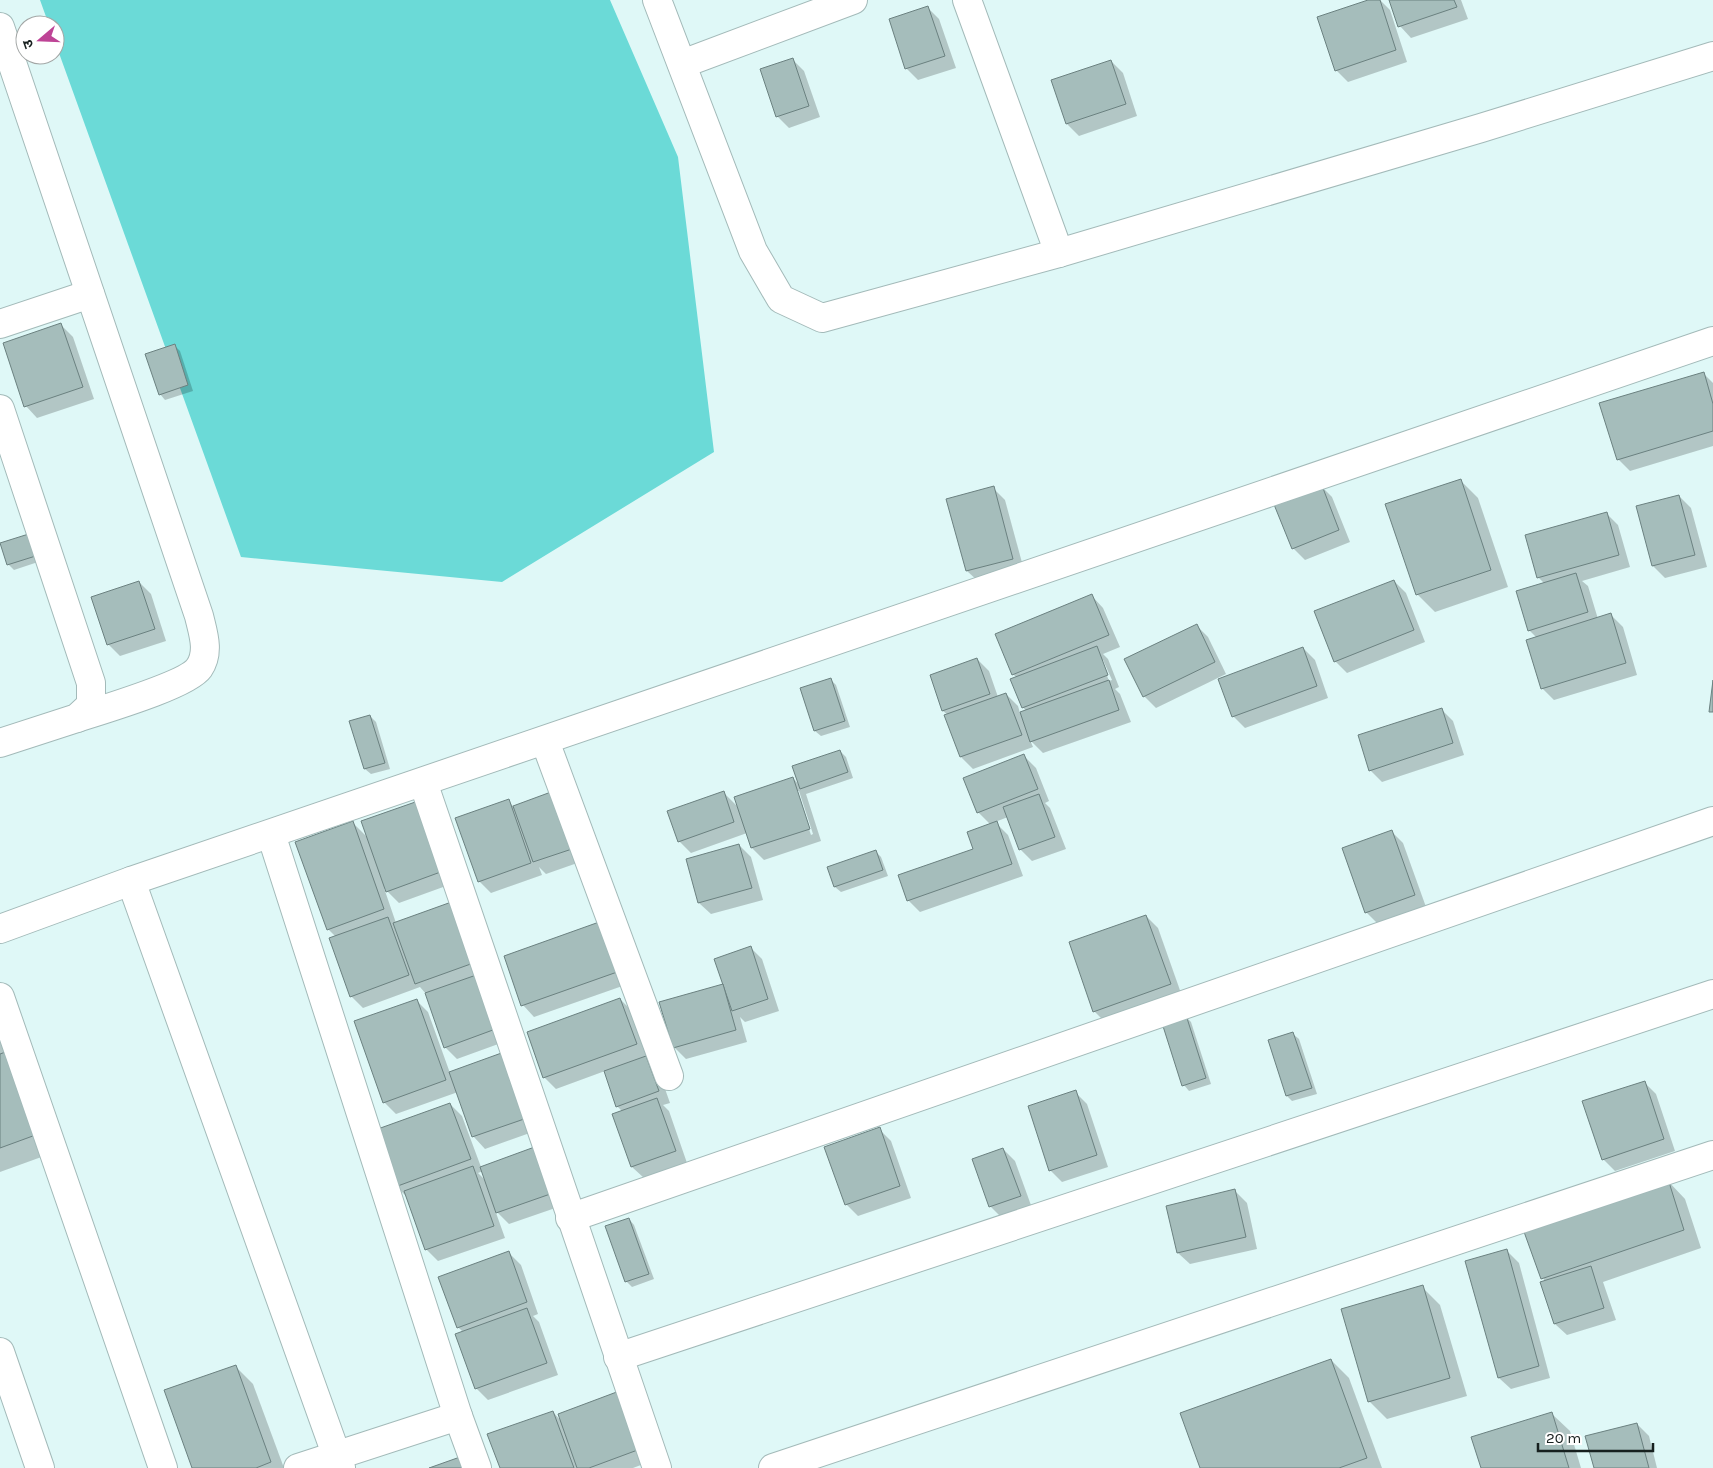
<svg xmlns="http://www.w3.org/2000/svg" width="1713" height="1468" font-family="Karla,'Noto Sans Devanagari',sans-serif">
  <rect width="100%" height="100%" fill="#dff8f7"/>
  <!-- green -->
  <polygon fill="#6bdad7" points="40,0 610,0 678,157 714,452 502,582 241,557 55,42 55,25 49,25"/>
  <!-- shadow -->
  <g fill="#0003" fill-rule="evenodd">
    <polygon points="1372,0 1380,0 1390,10 1407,62 1348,82 1336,70"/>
    <polygon points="1391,0 1461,0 1468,19 1411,38 1400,26"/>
    <polygon points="927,7 939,19 956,68 918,80 906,68"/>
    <polygon points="792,59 804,71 820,117 789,128 777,116"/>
    <polygon points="1111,61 1123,73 1137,116 1079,136 1067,124 1052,81"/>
    <polygon points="61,325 73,337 94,399 37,418 26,406"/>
    <polygon points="175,346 180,351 193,391 165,400 160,394"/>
    <polygon points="1703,373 1713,383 1713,446 1630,471 1618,459"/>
    <polygon points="1460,480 1478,498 1508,587 1435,612 1417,594"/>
    <polygon points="1320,485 1332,497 1350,542 1305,560 1293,548"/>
    <polygon points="993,488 1005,500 1024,570 979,582 967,571"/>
    <polygon points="1679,496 1691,508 1707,567 1665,578 1653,566"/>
    <polygon points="1606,513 1618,525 1630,567 1582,581 1588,586 1598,619 1611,615 1623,627 1637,675 1554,700 1542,688 1537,638 1529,630 1545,584 1539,578"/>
    <polygon points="35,533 47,559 14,570 8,564"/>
    <polygon points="1394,581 1406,593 1425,642 1347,673 1335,661"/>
    <polygon points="139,582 151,594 166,641 120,656 108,644"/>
    <path d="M 1092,596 L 1103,608 L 1120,647 L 1103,654 L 1108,659 L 1119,687 L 1115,689 L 1120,694 L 1131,722 L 1043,753 L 1030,740 L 1033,747 L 973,769 L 961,757 L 948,715 L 943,711 L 931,676 L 977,659 L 989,671 L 998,697 L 1006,694 L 1018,706 L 1020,713 L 1026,711 L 1023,707 L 1017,678 L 1013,674 ZM 1101,660 L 1103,660 L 1112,680 L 1109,681 Z"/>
    <polygon points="1196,625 1208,637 1226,674 1156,708 1144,696"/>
    <polygon points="1303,648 1315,660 1328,698 1245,728 1233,716"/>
    <polygon points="830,679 836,685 850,727 821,736 815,731 801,689"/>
    <polygon points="1441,709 1453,721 1464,755 1382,782 1370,770"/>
    <polygon points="370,716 376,722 390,769 371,774 365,769 351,722"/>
    <path d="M 840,751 L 846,757 L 853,778 L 806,794 L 821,841 L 764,860 L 752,848 L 747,833 L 691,853 L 679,841 L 724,793 L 739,808 L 793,778 L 800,786 ZM 796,791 L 799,791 L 813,834 L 811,835 Z"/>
    <polygon points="1024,756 1036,768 1049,801 1045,803 1050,808 1066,849 1032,861 1020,849 1008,817 995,822 1008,835 1023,876 920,912 909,901 899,876 974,850 991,825 978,812"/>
    <path d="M 551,793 L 583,861 L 546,874 L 539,867 L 542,875 L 491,893 L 479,881 L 508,801 L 514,807 ZM 555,806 L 575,854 L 573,855 Z"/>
    <polygon points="352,822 368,838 362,822 457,882 399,903 384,888 396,923 457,901 512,1039 457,1059 445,1047 426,994 420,987 363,1008 351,996 336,937 328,929"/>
    <polygon points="1391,831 1403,843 1426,907 1378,924 1366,912"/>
    <polygon points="739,845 751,857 763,900 711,914 699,903"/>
    <polygon points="875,851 881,857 888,876 841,892 835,887 829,868"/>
    <polygon points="1146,916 1158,928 1182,996 1106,1023 1094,1011"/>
    <polygon points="602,923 631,983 534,1017 523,1005"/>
    <polygon points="751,948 762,959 779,1011 745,1022 740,1017 747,1042 686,1059 674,1047 724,985"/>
    <polygon points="620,999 632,1011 648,1056 646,1057 658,1069 670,1103 663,1105 669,1111 687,1163 644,1178 632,1167 622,1111 617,1106 605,1071 556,1089 544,1077"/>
    <polygon points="416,1000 428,1012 450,1073 541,1129 485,1149 474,1137 458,1092 396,1114 385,1103 355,1022"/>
    <polygon points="0,1014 58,1151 0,1172"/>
    <polygon points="1186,1017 1191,1022 1211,1084 1189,1091 1184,1085"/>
    <polygon points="1293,1034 1299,1039 1317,1094 1292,1101 1287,1096 1269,1041"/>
    <polygon points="1644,1082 1656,1094 1675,1151 1615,1171 1603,1159"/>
    <polygon points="1075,1092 1087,1104 1108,1167 1062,1182 1050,1170"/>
    <path d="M 450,1104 L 462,1116 L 481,1167 L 539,1147 L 567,1204 L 509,1224 L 495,1210 L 505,1238 L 438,1261 L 426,1249 L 407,1197 L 396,1186 ZM 483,1171 L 486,1181 L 478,1173 Z"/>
    <polygon points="879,1129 891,1141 911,1198 858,1216 846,1204"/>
    <polygon points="1003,1149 1015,1161 1032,1208 1002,1218 990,1206"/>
    <polygon points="1668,1181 1685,1199 1701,1248 1603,1282 1616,1320 1567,1335 1555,1324 1545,1282 1524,1230"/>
    <polygon points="1235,1191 1247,1203 1257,1249 1190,1264 1178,1253"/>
    <polygon points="629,1219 634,1225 654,1279 632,1287 627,1282 607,1227"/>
    <polygon points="1507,1251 1519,1263 1550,1378 1511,1389 1499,1378"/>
    <polygon points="509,1253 521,1265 538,1314 533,1316 539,1322 558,1375 488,1400 476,1388 463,1332 458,1327"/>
    <polygon points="1422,1287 1440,1305 1467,1396 1387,1419 1369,1401"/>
    <polygon points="1331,1360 1349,1378 1382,1468 1201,1468"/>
    <polygon points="235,1366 253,1384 284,1468 193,1468"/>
    <polygon points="622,1392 654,1460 633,1468 501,1468 553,1412 562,1422"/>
    <polygon points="1552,1414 1570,1431 1581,1468 1482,1468"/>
    <polygon points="1637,1424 1649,1436 1657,1468 1595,1468"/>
  </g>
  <!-- building -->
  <g fill="#a5bdbb" stroke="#6b8180">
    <polygon points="1368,0 1380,0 1396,50 1335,71 1317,17"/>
    <polygon points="1389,0 1454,0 1457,7 1398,27"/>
    <polygon points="928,6 945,56 905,69 889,19"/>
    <polygon points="793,58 809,106 776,117 760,69"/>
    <polygon points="1111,60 1126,104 1066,124 1051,80"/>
    <polygon points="61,323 83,387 24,407 3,343"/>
    <polygon points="175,344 188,385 159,395 145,354"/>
    <polygon points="1704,372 1713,404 1713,431 1617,460 1599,403"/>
    <polygon points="1461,479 1491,570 1416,595 1385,504"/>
    <polygon points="1321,483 1339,530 1292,549 1273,502"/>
    <polygon points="994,486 1013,559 966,571 946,499"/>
    <polygon points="1679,495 1695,555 1652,566 1636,506"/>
    <polygon points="1607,512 1619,555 1537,578 1525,535"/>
    <polygon points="35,532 42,554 7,565 0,543"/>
    <polygon points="1576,573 1588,612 1528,631 1516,591"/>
    <polygon points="1394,580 1414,630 1334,662 1314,611"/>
    <polygon points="139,581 155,629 107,645 91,597"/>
    <polygon points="1092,594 1109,635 1012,675 995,634"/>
    <polygon points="1611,613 1626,663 1541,689 1526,640"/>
    <polygon points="1197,624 1215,662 1143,697 1124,659"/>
    <polygon points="1097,646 1108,675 1022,708 1010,679"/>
    <polygon points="1303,647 1317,686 1232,717 1218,679"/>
    <polygon points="977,658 990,694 942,711 930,675"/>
    <polygon points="831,678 845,721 814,731 800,688"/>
    <polygon points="1109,680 1119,710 1030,742 1020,712"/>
    <polygon points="1713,680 1713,712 1709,712"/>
    <polygon points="1006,693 1022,735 960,757 944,715"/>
    <polygon points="1442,708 1453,743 1369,771 1358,735"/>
    <polygon points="370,715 385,763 364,769 349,721"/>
    <polygon points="840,750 848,772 800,789 792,766"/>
    <polygon points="1024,754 1038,789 977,813 963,778"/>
    <polygon points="793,777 810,829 751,848 734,797"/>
    <polygon points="724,791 734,822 678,842 667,811"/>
    <polygon points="551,792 572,849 533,862 513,806"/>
    <polygon points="1039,794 1055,837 1019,850 1003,807"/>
    <polygon points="509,799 531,863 478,882 455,818"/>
    <polygon points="421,800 446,870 386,892 361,821"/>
    <polygon points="353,821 384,909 327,930 295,842"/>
    <polygon points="997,821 1012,864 907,901 898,875 973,849 967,832"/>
    <polygon points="1392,830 1415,895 1365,913 1342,848"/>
    <polygon points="739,844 752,888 698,903 686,859"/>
    <polygon points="876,850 883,870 834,887 827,867"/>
    <polygon points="457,900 479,961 415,984 393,923"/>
    <polygon points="1146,915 1171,984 1093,1012 1069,942"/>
    <polygon points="388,917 409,975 350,997 329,938"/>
    <polygon points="602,921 620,971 521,1006 504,956"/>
    <polygon points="751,946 768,999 732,1011 714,959"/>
    <polygon points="482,973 501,1027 444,1048 425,993"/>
    <polygon points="723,984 736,1030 673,1048 659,1002"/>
    <polygon points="620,998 637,1044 543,1078 527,1032"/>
    <polygon points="417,999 446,1080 383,1103 354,1021"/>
    <polygon points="1186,1015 1206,1078 1182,1086 1162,1023"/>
    <polygon points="1293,1032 1312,1088 1286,1096 1268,1040"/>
    <polygon points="11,1050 41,1133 0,1148 0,1054"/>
    <polygon points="507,1051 530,1117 472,1137 449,1072"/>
    <polygon points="646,1056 659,1091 616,1107 604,1071"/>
    <polygon points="1645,1081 1664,1139 1602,1160 1582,1101"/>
    <polygon points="1076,1090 1097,1155 1049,1171 1028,1106"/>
    <polygon points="657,1098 676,1151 631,1167 612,1114"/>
    <polygon points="450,1103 471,1159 395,1187 375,1130"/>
    <polygon points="880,1127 900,1186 845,1205 824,1147"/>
    <polygon points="540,1145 556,1192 496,1213 480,1167"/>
    <polygon points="1003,1148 1021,1196 989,1207 972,1159"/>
    <polygon points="473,1166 494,1226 425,1250 404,1191"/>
    <polygon points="1668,1179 1684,1230 1541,1279 1523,1229"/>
    <polygon points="1235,1189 1246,1237 1177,1253 1166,1206"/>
    <polygon points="629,1218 649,1274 625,1282 605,1226"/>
    <polygon points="1507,1249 1539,1366 1498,1378 1465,1261"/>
    <polygon points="509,1251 527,1302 457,1328 438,1277"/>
    <polygon points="1591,1266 1604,1308 1554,1324 1540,1282"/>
    <polygon points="1423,1285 1450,1378 1368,1402 1341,1309"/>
    <polygon points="527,1308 547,1363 475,1389 455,1334"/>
    <polygon points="1331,1359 1367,1458 1339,1468 1200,1468 1180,1413"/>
    <polygon points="236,1365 271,1462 256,1468 192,1468 164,1390"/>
    <polygon points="622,1390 643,1448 589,1468 577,1468 558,1414"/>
    <polygon points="553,1411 574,1468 500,1468 487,1434"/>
    <polygon points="1552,1412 1569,1468 1481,1468 1471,1437"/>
    <polygon points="1637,1423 1649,1468 1594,1468 1585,1436"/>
    <polygon points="460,1457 464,1468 429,1468"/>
  </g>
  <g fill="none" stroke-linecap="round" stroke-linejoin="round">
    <!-- street casing -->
    <g stroke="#a3bab9" stroke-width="30">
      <g id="street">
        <polyline points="657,0 753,251 781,299 822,318 1059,253 1481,128 1713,56"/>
        <polyline points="967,0 1059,253"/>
        <path d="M 0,27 L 199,616 C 203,633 210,652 199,668 C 187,685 101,710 77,718"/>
        <polyline points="682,64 853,0"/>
        <polyline points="0,324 90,294"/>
        <polyline points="0,409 91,683 91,705 77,718 0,743"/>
        <polyline points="545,741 669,1076"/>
        <polyline points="423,782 657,1468"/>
        <polyline points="271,834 458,1416 477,1468"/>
        <polyline points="131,881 341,1468"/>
        <polyline points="0,997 163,1468"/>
        <polyline points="570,1218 1713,821"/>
        <polyline points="0,1352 40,1468"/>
        <polyline points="618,1357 1713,994"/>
        <polyline points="298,1468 458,1416"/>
        <polyline points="773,1468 1713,1155"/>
      </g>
    </g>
    <!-- secondary casing -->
    <g stroke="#a3bab9" stroke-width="30">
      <polyline id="secondary" points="0,929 131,881 1713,341"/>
    </g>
    <!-- street -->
    <use href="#street" stroke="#fff" stroke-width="28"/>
    <!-- secondary -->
    <use href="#secondary" stroke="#fff" stroke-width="28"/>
  </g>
  <!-- north arrow -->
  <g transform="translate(40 40) rotate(251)"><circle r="24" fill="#ffffff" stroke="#a2a6a5"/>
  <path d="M0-4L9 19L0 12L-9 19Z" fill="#be4496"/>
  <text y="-8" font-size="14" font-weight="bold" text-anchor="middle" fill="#17201f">उ</text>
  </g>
  <!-- scale -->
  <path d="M1538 1443v8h115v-8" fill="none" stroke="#17201f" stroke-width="2.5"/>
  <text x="1546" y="1443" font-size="15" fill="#17201f" stroke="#ffffff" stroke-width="4" paint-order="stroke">20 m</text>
</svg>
